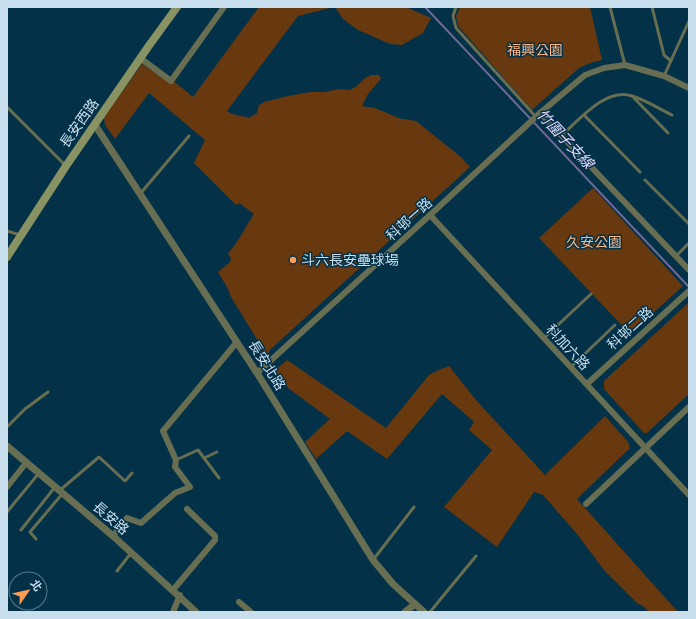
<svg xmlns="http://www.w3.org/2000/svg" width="696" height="619" font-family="'Fira Sans Condensed','Noto Sans TC',sans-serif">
  <rect width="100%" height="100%" fill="#033148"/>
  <!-- green -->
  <g fill="#68380f">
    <path d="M 259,7 L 334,7 L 298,16 L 227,111 C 233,116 241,115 249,118 L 257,113 L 259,105 L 264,102 L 288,96 L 310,92 L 324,92 L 340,89 L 350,90 L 357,86 L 365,78 L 372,75 L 379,75 L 381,79 L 368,94 L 362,106 L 375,108 L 401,119 L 404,119 L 416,121 L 461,157 L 470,167 L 270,350 L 268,355 L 265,356 L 252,352 L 261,346 L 231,297 L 228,289 L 218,272 L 230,262 L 231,259 L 228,253 C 239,242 245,227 254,214 L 239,203 L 236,205 L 194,163 L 205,140 L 149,93 L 115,139 L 105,125 L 104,117 L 142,64 L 170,83 L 175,82 L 193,97 Z"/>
    <polygon points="335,7 406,7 431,18 423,33 402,45 390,44 358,30 343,19"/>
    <polygon points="460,7 590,7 602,60 590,63 579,68 532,110 458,26 456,16"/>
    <polygon points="593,188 683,286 630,334 539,238"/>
    <polygon points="689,302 689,394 647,433 644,433 604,389 604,381"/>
    <polygon points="287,360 386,428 429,375 434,372 449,366 476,400 545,475 605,416 628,442 630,448 577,499 678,612 649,612 642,605 638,604 604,570 577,534 543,495 534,492 497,547 444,507 492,450 469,430 474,422 442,394 387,459 347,431 316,459 305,442 330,419 288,388 272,373"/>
  </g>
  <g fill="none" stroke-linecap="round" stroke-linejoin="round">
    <!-- stream -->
    <polyline stroke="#706997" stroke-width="2" points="425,7 689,287"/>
    <!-- service -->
    <g stroke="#686e51" stroke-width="3">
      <polyline points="456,7 453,16 456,28 536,117"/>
      <polyline points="610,7 625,65"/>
      <polyline points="652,7 664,55 671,61"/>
      <polyline points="664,76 689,21"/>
      <polyline points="634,98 668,133"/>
      <polyline points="7,107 65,165"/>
      <polyline points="584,115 640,172"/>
      <path d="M 562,135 C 579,120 606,87 632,96 C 646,100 659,109 672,115"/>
      <polyline points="645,180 689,224"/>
      <polyline points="140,194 189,136"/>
      <polyline points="7,231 20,235"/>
      <polyline points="676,256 689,243"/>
      <polyline points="544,338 591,294"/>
      <polyline points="571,367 615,325"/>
      <polyline points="7,427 25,409 48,392"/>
      <polyline points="204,458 217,452"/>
      <polyline points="176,460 198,450 219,478"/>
      <polyline points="59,491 99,457 125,481 132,473"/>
      <polyline points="7,512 39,473"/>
      <polyline points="21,530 55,487"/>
      <polyline points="36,539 30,532 63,493"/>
      <polyline points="373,560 414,507"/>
      <polyline points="117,571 131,553"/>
      <polyline points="430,612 476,556"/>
    </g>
    <!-- minor -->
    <g stroke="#686e51" stroke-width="6">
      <polyline points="140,58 171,81 224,7"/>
      <polyline points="540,113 689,270"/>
      <polyline points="430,215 689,495"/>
      <polyline points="257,373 430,215 540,113 585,75 604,68 625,65 664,76 689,88"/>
      <polyline points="587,384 689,291"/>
      <polyline points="7,487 26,463"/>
      <polyline points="586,504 689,407"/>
      <polyline points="113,536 127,518 141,523 175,493 190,487 175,467 176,460 163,431 237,342"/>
      <polyline points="173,590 215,540 215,536 187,509"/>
      <polyline points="239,602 251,612"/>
      <polyline points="173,612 180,595"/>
    </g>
    <!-- tertiary -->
    <g stroke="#686e51" stroke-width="7">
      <polyline points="95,125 257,373 373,560 393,584 424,612"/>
      <polyline points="7,446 113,536 196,612"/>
      <polyline points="405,612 415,604"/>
    </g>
    <!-- secondary -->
    <polyline stroke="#899263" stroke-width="8" points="7,257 66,166 148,47 177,7"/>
  </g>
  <!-- markers -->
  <circle fill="#fc9d53" stroke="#033148" stroke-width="1.5" cx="293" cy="260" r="4"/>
  <g text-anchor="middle" stroke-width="3" stroke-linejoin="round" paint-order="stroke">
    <!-- park labels -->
    <g font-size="14" fill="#fbb785" stroke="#033148">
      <text x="535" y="55">福興公園</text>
      <text x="594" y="247">久安公園</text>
    </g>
    <!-- street labels -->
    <g font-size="14" fill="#c9dfee" stroke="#033148">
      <text transform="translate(79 123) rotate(-55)" y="5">長安西路</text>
      <text transform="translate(409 219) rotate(-42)" y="5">科邨一路</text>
      <text transform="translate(630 328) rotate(-42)" y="5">科邨二路</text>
      <text transform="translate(568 347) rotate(47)" y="5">科加六路</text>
      <text transform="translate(267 365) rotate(58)" y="5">長安北路</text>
      <text transform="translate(111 518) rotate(41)" y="5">長安路</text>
    </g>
    <!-- poi labels -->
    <g font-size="14" fill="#c9dfee" stroke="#033148" text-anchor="start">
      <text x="301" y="265">斗六長安壘球場</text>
    </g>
    <!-- water labels -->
    <g font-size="15" font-style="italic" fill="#e1d7fd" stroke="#033148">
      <text transform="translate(565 139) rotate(47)" y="5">竹圍子支線</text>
    </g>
  </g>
  <!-- border -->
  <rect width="696" height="619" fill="none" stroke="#c9dfee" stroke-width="16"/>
  <!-- north arrow -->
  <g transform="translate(28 591) rotate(56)"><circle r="19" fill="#033148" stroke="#52778a"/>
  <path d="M0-3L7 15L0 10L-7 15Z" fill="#fc9d53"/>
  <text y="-6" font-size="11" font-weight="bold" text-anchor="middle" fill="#c9dfee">北</text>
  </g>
</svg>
